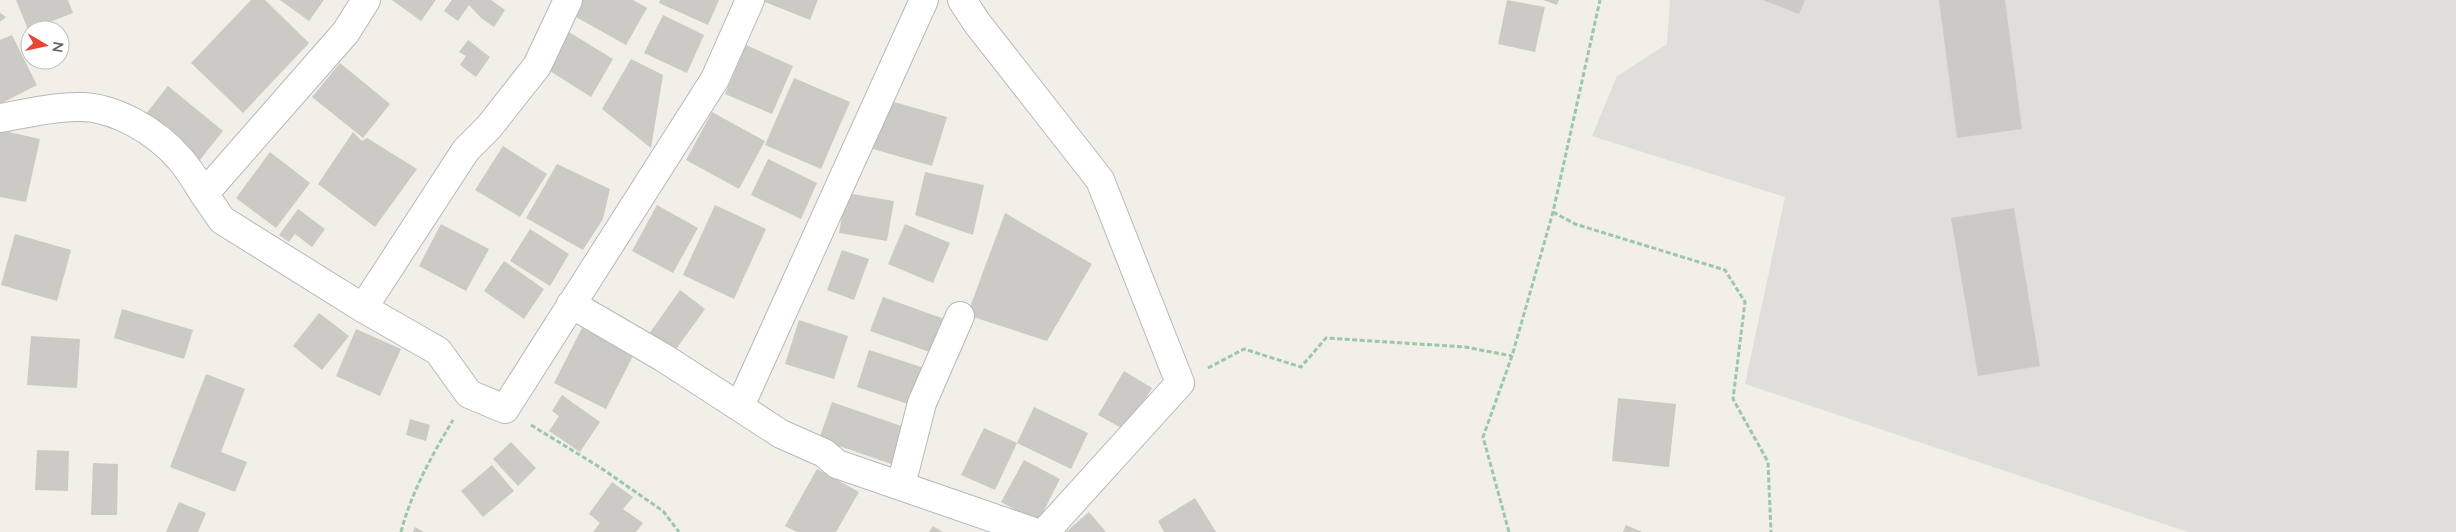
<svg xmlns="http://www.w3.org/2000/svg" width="2456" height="532" font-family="Lato,sans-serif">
  <rect width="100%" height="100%" fill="#f1efe8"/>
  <!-- industrial -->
  <polygon fill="#e0deda" points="1670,0 2456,0 2456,532 2188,532 1745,384 1785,197 1592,136 1617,76 1667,44"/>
  <!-- building -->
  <g fill="#cccac5">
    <polygon points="16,0 68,0 73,13 30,30 30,34"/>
    <polygon points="251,0 265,0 309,43 243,113 191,63"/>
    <polygon points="280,0 324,0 309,21"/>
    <polygon points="392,0 436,0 421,21"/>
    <polygon points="452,0 491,0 505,10 494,27 481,18 469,5 458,21 444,11"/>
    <polygon points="574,0 633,0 647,8 626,45 567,12"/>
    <polygon points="660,0 719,0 708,25 659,3"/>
    <polygon points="765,0 818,0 810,20 765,2"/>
    <polygon points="1507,0 1545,7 1535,52 1498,44"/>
    <polygon points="1543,0 1559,0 1557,5"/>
    <polygon points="1763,0 1805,0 1799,14"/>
    <polygon points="1939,0 2005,0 2022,129 1957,138"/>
    <polygon points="0,13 6,17 0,22"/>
    <polygon points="663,15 704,35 687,73 644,53"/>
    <polygon points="564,29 613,59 591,97 550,71 558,57 550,52"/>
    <polygon points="12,35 37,85 0,104 0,40"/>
    <polygon points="468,40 490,57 476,77 460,65 466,56 459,52"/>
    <polygon points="746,45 793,66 772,114 725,94"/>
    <polygon points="631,59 663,75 651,148 602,109"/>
    <polygon points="340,63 390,104 363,138 312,97"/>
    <polygon points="794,78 850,102 821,169 765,145"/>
    <polygon points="168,86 223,131 196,165 141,120"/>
    <polygon points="887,100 947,117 932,166 873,149"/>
    <polygon points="712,112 765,141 739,189 686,160"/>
    <polygon points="0,130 40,139 26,202 0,197"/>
    <polygon points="353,132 362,141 367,138 417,169 375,227 318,184"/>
    <polygon points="503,146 547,174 520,217 475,190"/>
    <polygon points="270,152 310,183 276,228 236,198"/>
    <polygon points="768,159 817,183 801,219 751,195"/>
    <polygon points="557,164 610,189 603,219 583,250 526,218"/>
    <polygon points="925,172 984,185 973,235 915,215"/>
    <polygon points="846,193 894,201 887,241 839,233"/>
    <polygon points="657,205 698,228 673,273 632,251"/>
    <polygon points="715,205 766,229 734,299 683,275"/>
    <polygon points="2014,208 2040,366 1978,376 1951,218"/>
    <polygon points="298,209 325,229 312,247 295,234 289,242 279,235"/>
    <polygon points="1005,213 1092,264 1047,341 967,315"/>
    <polygon points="441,224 489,249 466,291 419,266"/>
    <polygon points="905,224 950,243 933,283 888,264"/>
    <polygon points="530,229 569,254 550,286 510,261"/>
    <polygon points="15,234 71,250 57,301 1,285"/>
    <polygon points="842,250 869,259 854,300 827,290"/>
    <polygon points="504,261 544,289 524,319 484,291"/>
    <polygon points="680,290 705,309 674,352 649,334"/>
    <polygon points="883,297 950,321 938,355 870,331"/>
    <polygon points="122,309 193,330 184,359 114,338"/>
    <polygon points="319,313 349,336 322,370 293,346"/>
    <polygon points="799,320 848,336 834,379 785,364"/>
    <polygon points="582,328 634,354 606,409 554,383"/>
    <polygon points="356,329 401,349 380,396 336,376"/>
    <polygon points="31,336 80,339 77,388 27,385"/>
    <polygon points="869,350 924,368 911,405 857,387"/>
    <polygon points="1124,371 1152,388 1127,431 1098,415"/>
    <polygon points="206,374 245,389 221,452 247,462 235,492 170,467"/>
    <polygon points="562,395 600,422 580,452 549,431 559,416 552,411"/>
    <polygon points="1618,398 1676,404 1669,467 1612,461"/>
    <polygon points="832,402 907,428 894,465 819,439"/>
    <polygon points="1034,407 1088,433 1071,469 1017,443"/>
    <polygon points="410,419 430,425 426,441 406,435"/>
    <polygon points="984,428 1017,443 995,490 961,475"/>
    <polygon points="511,442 536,468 518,486 493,459"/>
    <polygon points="37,450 69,451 68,491 35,490"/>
    <polygon points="1024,460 1060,479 1038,522 1001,502"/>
    <polygon points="93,463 118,464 117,515 91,515"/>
    <polygon points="492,465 514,491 483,517 461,491"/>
    <polygon points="817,469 859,492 836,532 797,532 785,526"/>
    <polygon points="612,482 633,497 623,509 643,523 636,532 593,532 600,523 589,514"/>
    <polygon points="1195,498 1216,532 1164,532 1158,521"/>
    <polygon points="179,502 206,513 198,532 166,532"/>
    <polygon points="1089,512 1106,532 1066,532"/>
    <polygon points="1626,525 1642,532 1623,532"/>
    <polygon points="933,526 943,532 929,532"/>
    <polygon points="415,527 424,532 413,532"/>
  </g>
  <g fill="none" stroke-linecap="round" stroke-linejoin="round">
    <!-- minor casing -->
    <g stroke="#b5b8bc" stroke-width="30">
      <g id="minor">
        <polyline points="366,0 346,32 204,194 222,220 363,308 466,150 489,127 537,66 568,0"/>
        <polyline points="962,0 977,23 1100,180 1180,383 1045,532"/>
        <path d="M 0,118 C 25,114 51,107 76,107 C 113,105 157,132 180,159 C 190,170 197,183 204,194"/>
        <polyline points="571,304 664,358 781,434 824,453 837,464 1034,532"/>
        <polyline points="363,308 438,351 469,394 505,409 715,79 750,0"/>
        <polyline points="740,406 924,0"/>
        <polyline points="901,485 922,403 960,316"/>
      </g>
    </g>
    <!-- path -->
    <g stroke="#9cc7a9" stroke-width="3" stroke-dasharray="5 2.5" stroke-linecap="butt">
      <polyline points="1553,212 1575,224 1725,270 1745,302 1733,399 1768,462 1771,532"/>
      <polyline points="1208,368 1244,349 1301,367 1326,338 1465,347 1512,356"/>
      <polyline points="531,425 601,468 663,511 679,532"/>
      <path d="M 401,532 C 411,493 432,455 453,420"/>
      <polyline points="1509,532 1483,437 1512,356 1553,212 1600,0"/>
    </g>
    <!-- minor -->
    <use href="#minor" stroke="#fff" stroke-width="28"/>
  </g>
  <!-- north arrow -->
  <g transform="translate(45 45) rotate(99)"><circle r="24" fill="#ffffff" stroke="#bfc1c3"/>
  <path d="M0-4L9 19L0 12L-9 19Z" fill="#ea4335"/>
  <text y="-8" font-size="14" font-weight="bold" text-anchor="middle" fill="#5f6368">N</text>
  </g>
</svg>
